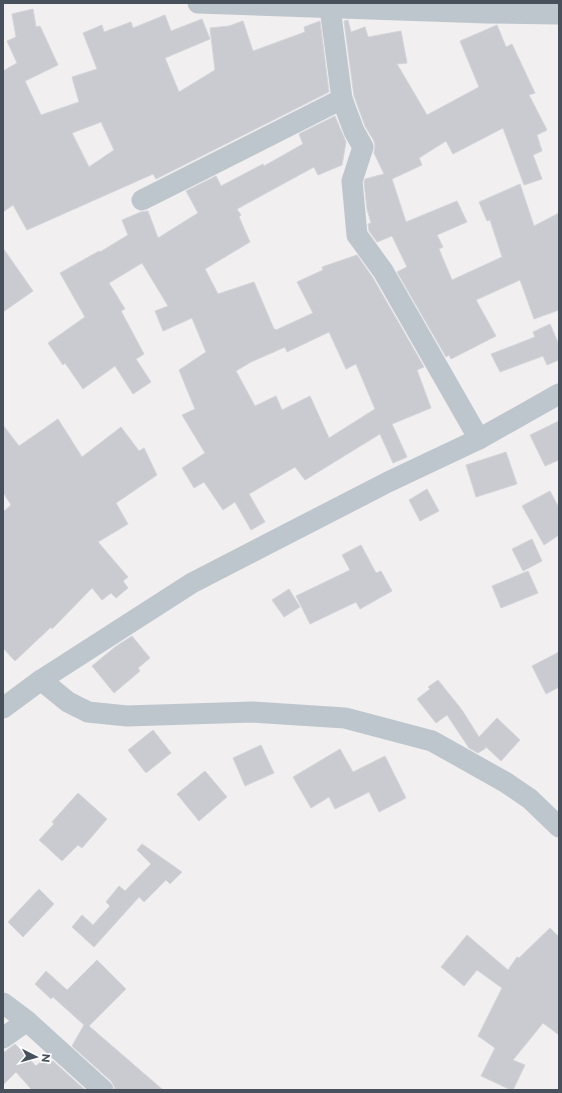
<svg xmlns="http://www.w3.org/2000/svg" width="562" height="1093" font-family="Montserrat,sans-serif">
  <rect width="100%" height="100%" fill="#f1efef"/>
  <!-- building -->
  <g fill="#c9cbd1" stroke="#d3d5da" fill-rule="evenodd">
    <path d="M 33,9 L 36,27 L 40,26 L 58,65 L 25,81 L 41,115 L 79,102 L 72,77 L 97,69 L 83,33 L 102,25 L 104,32 L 131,22 L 133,28 L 165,15 L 171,31 L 202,19 L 210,39 L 165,58 L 179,92 L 215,70 L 210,28 L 229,26 L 243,21 L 253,51 L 305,32 L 304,27 L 320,21 L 329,92 L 156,179 L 153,174 L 27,230 L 13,205 L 3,212 L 3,71 L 17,63 L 7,41 L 16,37 L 12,14 ZM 101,122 L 114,150 L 89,167 L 72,133 Z"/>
    <polygon points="348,20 351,32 365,27 368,37 401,31 407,63 397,64 427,115 479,87 460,41 497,25 506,47 512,44 535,93 529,95 547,130 537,135 542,151 533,155 542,179 524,185 503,128 453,154 446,141 419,158 422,165 392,179 406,222 457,201 467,222 437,235 443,247 439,249 452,280 502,257 490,220 487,221 479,202 520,184 534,226 559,213 559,310 534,319 520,280 476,300 496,336 451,359 449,355 446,357 397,272 407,267 392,236 377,242 369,231 368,224 371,223 367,209 364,182 365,179 384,174 374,153 375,146 374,141 365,126 354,96 344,21"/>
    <path d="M 335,116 L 346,142 L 342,165 L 318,175 L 314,167 L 237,209 L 241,215 L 239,217 L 250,242 L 205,269 L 218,294 L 254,282 L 274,329 L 275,329 L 276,330 L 313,313 L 297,282 L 323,270 L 322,267 L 357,255 L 373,278 L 424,367 L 417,370 L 431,408 L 392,424 L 407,457 L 393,463 L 380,434 L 305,480 L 295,467 L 249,494 L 265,522 L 251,530 L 235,502 L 223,510 L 204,482 L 194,488 L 182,468 L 205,453 L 182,415 L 195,409 L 179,370 L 206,352 L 192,318 L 163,331 L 155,311 L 168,306 L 142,263 L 109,283 L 125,309 L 121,311 L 144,354 L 136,359 L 151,382 L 133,394 L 115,366 L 83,389 L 65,363 L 63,365 L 48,343 L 85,317 L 60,273 L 99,251 L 100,252 L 128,235 L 122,220 L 141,212 L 148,211 L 158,238 L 198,213 L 186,191 L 216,176 L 221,186 L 263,164 L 264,166 L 303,144 L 299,134 ZM 329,332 L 346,369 L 356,364 L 375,409 L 329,438 L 310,396 L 282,410 L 276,396 L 255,406 L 236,371 L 251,362 L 285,347 L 287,352 Z"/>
    <polygon points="3,248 33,291 3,312"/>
    <polygon points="550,324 559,345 559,360 547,365 543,356 500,372 491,354 535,337 533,332"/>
    <polygon points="58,419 82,457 121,427 139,451 144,448 157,475 116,503 128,524 98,542 128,577 123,581 128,588 116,598 111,593 102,600 92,588 52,629 51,627 15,661 3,648 3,512 11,505 3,492 3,425 19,446"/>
    <polygon points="559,421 559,460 545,466 530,435"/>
    <polygon points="506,452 517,484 476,497 466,465"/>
    <polygon points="427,489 439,511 420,521 409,500"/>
    <polygon points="550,491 559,508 559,535 544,545 522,506"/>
    <polygon points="532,539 542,561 523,571 512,549"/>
    <polygon points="361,545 376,573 381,571 392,591 360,609 356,602 310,624 296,596 350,570 342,555"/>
    <polygon points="528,571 538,593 501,608 492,586"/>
    <polygon points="289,589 300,607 284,617 272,600"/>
    <polygon points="132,636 150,658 138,668 140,671 114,693 92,666 115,647"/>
    <polygon points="559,652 559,687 546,694 532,666"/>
    <polygon points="438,680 462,710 479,737 497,718 520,740 501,761 485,746 486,748 478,753 469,748 447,715 436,723 417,699 430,689 428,687"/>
    <polygon points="153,730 171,753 146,773 128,750"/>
    <polygon points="261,745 274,773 245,786 233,758"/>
    <polygon points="340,749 353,772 385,756 406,798 379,812 369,792 335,809 329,797 311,808 293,777"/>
    <polygon points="205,771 227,797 199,821 177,794"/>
    <polygon points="78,793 107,819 82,848 78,845 62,861 39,840 54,824 52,822"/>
    <polygon points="142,844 182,872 170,884 166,880 144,902 139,897 94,947 72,927 82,915 93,925 110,906 106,902 119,886 125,891 151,864 137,850"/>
    <polygon points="39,889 54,904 23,937 8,922"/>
    <polygon points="550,928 559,937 559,1035 543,1023 513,1060 525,1065 513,1090 511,1090 481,1076 495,1048 478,1036 502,988 477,970 464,986 441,967 467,935 508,970 517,957 519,958"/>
    <polygon points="97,960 126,989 89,1026 163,1090 115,1090 114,1086 111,1081 72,1046 84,1025 53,997 51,999 35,984 46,971 67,990"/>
    <polygon points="15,1044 36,1066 44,1059 48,1065 53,1061 85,1090 32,1090 16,1072 3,1085 3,1053"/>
  </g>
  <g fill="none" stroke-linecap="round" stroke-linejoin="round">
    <!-- minor -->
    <g stroke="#bec6cd" stroke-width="21">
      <polyline points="198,3 486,13 559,14"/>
      <polyline points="330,8 342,99 354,131 363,147 352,181 357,235 383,271 479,439"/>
      <polyline points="142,200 342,99"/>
      <polyline points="41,680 68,702 88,712 127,716 252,712 345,718 432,741 505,782 530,799 559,827"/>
      <polyline points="3,708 41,680 192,583 388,482 479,439 559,394"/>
      <polyline points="3,1003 27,1021 3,1038"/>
      <polyline points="27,1021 103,1090"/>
    </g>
  </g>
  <!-- border -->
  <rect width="562" height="1093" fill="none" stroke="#48515b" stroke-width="8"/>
  <!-- north arrow -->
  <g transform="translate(36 1057) rotate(96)" stroke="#ffffff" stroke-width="3" paint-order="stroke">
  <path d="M0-3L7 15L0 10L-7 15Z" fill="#48515b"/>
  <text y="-6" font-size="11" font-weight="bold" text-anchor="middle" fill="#48515b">N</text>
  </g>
</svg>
